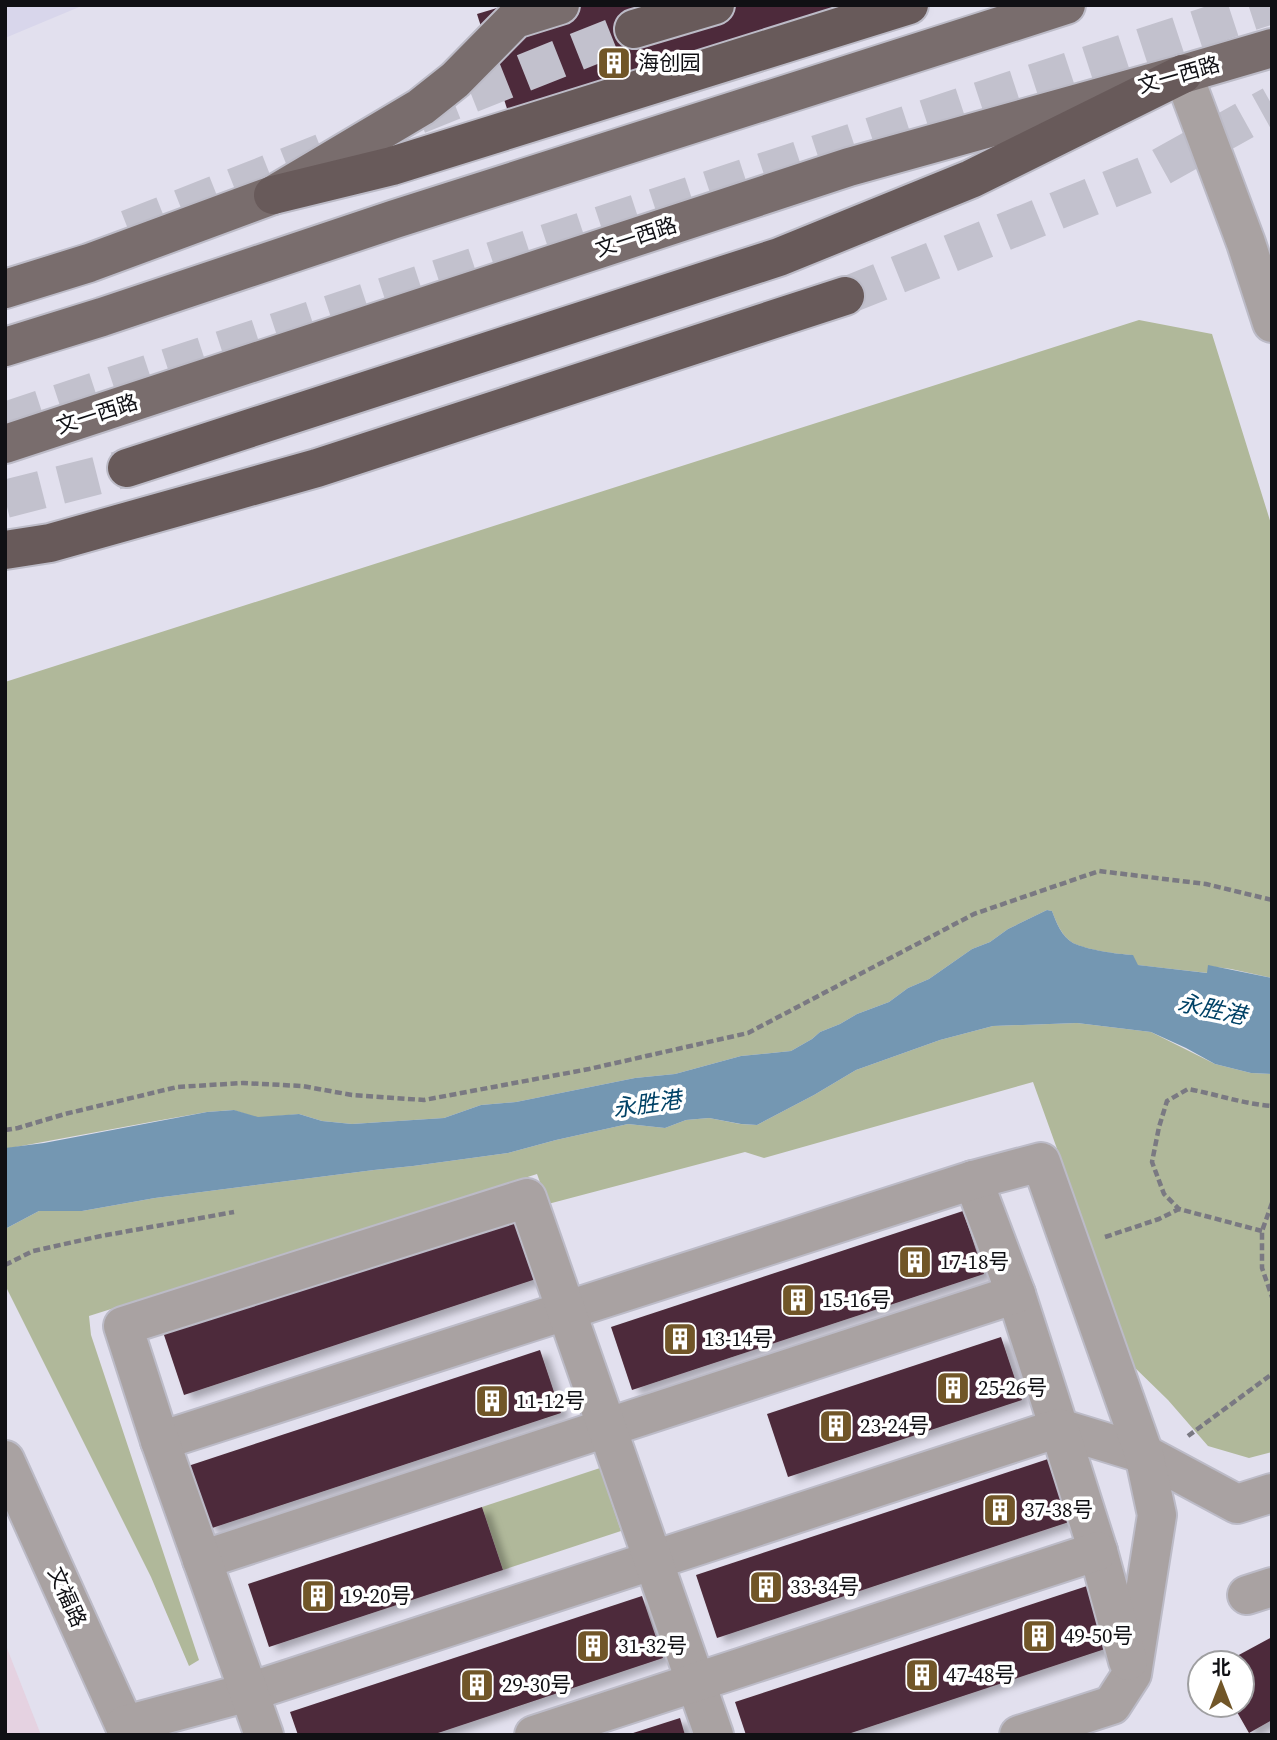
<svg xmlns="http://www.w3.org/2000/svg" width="1277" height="1740" font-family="'Source Serif 4','Noto Sans SC',serif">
  <defs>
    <filter id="shadow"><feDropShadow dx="8" dy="4.5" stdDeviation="3.5" flood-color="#0004"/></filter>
  </defs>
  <rect width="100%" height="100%" fill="#e2e0ee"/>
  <!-- commercial -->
  <polygon fill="#e5d2e1" points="5,1643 41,1735 5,1735"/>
  <!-- built -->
  <polygon fill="#d8d6eb" points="5,5 84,5 5,38"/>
  <!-- green -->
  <g fill="#b0b89a">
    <path d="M 1139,320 L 1212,334 L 1272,527 L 1272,978 L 1231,969 L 1208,966 L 1208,973 L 1137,965 L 1132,955 C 1117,954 1082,950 1070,941 C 1061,934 1056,922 1052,911 L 1047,910 L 1008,929 L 990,942 L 972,949 L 929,979 L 908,988 L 889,1002 L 857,1014 L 840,1024 L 820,1032 L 812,1039 L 791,1051 L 741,1056 L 675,1074 L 635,1078 L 516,1102 L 481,1105 L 444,1118 L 352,1124 L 322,1121 L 299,1114 L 258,1118 L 233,1110 L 207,1112 L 156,1121 L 5,1149 L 5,682 Z"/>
    <polygon points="1077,1023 1151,1032 1215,1064 1251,1073 1272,1074 1272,1452 1249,1458 1208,1446 1168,1400 1129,1362 1104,1315 1065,1171 1033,1082 764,1158 745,1152 548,1204 537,1174 89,1316 91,1335 199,1660 189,1666 151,1577 5,1285 5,1229 39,1211 82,1211 155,1198 374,1170 413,1166 508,1153 556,1140 628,1124 665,1128 686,1120 709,1118 740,1124 757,1125 814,1095 856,1070 940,1040 993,1026"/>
    <polygon points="600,1468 621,1531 503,1570 482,1507"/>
  </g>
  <!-- water -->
  <path fill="#7497b2" d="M 1047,910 L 1052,911 C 1056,922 1062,937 1073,943 C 1088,950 1116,954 1133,955 L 1138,965 L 1207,973 L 1208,965 L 1272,978 L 1272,1074 L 1251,1073 L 1215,1064 L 1186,1048 L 1151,1032 L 1077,1023 L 993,1026 L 940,1040 L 856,1070 L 814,1095 L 757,1125 L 741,1124 L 709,1118 L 686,1120 L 665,1128 L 628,1124 L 556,1140 L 508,1153 L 413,1166 L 374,1170 L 155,1198 L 82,1211 L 39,1211 L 5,1229 L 5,1148 L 44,1143 L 207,1112 L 234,1110 L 258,1117 L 299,1114 L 322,1121 L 352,1124 L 444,1118 L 481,1105 L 516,1102 L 635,1078 L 675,1074 L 741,1056 L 791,1051 L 812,1039 L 820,1032 L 840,1024 L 857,1014 L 889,1002 L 908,988 L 929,979 L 972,949 L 990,942 L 1008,929 Z"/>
  <!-- building -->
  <g fill="#4d2b3a" filter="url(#shadow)">
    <polygon points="507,5 922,5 516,137 477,14"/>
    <polygon points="963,1211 984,1274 632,1390 611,1327"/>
    <polygon points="515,1217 536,1279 184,1395 163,1332"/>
    <polygon points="1001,1337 1022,1400 788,1477 767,1414"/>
    <polygon points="540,1350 561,1413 209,1529 188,1466"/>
    <polygon points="1048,1459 1069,1522 717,1638 696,1575"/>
    <polygon points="482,1507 503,1570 269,1647 248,1584"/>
    <polygon points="1087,1586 1108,1648 845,1735 746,1735 735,1702"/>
    <polygon points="642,1596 663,1658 432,1735 298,1735 290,1712"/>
    <polygon points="1272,1637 1272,1720 1249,1733 1233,1705 1242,1705 1242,1663 1224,1663"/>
    <polygon points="680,1718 685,1735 630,1735 630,1734"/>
  </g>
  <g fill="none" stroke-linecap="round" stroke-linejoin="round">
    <!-- highway-tunnel -->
    <g stroke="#c2c1cd" stroke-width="38" stroke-dasharray="38 19" stroke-linecap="butt">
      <polyline points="418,115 634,29"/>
      <polyline points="128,229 326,151"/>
      <polyline points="845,296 1148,174 1272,105"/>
      <polyline points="5,421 1271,5"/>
      <polyline points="5,499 127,468"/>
    </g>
    <!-- minor casing -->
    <g stroke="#bcbbc7" stroke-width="42">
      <g id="minor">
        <polyline points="1183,74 1246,243 1272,323"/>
        <polyline points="973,1180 1016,1294 1059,1428 1144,1454 1237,1504 1272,1493"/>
        <polyline points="160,1441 973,1180 1041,1162 1144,1454 1157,1515 1132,1674 1112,1705 1019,1735"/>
        <polyline points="5,1460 129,1735"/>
        <polyline points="202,1560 1016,1294"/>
        <polyline points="1247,1595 1272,1587"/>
        <polyline points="125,1725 249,1692 1059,1428 1098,1551 1128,1661"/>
        <polyline points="264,1735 160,1441 123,1326 527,1198 714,1735"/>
        <polyline points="534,1735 1098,1551"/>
      </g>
    </g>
    <!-- major casing -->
    <g stroke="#bcbbc7" stroke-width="42">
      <g id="major">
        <polyline points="5,289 89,263 273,195 421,107 455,80 515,19 560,5"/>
        <polyline points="5,347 102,317 395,219 1066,5"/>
        <polyline points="5,444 849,167 1183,74 1272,48"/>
      </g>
    </g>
    <!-- highway casing -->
    <g stroke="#bcbbc7" stroke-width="42">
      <g id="highway">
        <polyline points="634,29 715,5"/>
        <polyline points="273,195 392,166 909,5"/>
        <polyline points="127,468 779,257 971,179 1183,74"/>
        <polyline points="5,550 50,543 317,468 845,296"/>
      </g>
    </g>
    <!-- path -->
    <g stroke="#7a7982" stroke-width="4.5" stroke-dasharray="7 3.5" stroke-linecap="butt">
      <polyline points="5,1130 18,1128 65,1114 177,1087 243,1083 302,1086 352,1095 424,1100 589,1069 748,1033 974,914 1099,871 1206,884 1272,900"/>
      <polyline points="1272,1203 1262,1231 1262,1268 1272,1297"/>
      <path d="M 1262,1231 L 1179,1209 L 1164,1194 L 1152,1162 L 1159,1127 L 1167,1101 L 1188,1089 C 1216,1094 1243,1104 1272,1106"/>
      <polyline points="1105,1237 1159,1219 1179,1209"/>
      <polyline points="5,1265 33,1251 101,1236 234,1212"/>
      <polyline points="1188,1436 1272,1374"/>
    </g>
    <!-- minor -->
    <use href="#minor" stroke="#a9a2a2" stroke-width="38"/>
    <!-- major -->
    <use href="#major" stroke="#796d6d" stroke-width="38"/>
    <!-- highway -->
    <use href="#highway" stroke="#685a5a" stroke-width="38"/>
  </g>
  <!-- icons -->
  <defs>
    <g id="building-square" transform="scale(1.75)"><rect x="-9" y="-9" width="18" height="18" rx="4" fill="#715628" stroke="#fff"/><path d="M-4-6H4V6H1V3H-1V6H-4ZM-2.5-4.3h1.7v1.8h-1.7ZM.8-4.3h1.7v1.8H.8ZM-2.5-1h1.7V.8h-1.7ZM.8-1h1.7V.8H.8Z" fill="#fff"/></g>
  </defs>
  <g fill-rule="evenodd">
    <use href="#building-square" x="614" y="63"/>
    <use href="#building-square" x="915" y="1262"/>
    <use href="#building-square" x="798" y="1300"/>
    <use href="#building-square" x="680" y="1339"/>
    <use href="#building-square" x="953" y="1388"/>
    <use href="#building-square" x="492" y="1401"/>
    <use href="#building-square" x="836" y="1426"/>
    <use href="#building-square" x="1000" y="1510"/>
    <use href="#building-square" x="766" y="1587"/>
    <use href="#building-square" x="318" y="1596"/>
    <use href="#building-square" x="1039" y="1636"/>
    <use href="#building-square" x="593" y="1646"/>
    <use href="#building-square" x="922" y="1675"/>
    <use href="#building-square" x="477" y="1685"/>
  </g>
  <g text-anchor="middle" stroke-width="7" stroke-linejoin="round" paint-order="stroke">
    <!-- poi labels -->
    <g font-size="21" fill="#101014" stroke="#fff" text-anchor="start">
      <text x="638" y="70">海创园</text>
      <text x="940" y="1269">17-18号</text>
      <text x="822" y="1307">15-16号</text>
      <text x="704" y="1346">13-14号</text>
      <text x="978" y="1395">25-26号</text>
      <text x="516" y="1408">11-12号</text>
      <text x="860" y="1433">23-24号</text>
      <text x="1024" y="1517">37-38号</text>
      <text x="790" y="1594">33-34号</text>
      <text x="342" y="1603">19-20号</text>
      <text x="1064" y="1643">49-50号</text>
      <text x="618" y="1653">31-32号</text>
      <text x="946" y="1682">47-48号</text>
      <text x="502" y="1692">29-30号</text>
    </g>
    <!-- street labels -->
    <g font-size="21" fill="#101014" stroke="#fff">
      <text transform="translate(1179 75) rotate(-16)" y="7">文一西路</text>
      <text transform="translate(636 237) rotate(-18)" y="7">文一西路</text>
      <text transform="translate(97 414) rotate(-18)" y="7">文一西路</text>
      <text transform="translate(67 1597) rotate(66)" y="7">文福路</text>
    </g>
    <!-- water labels -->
    <g font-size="23" font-style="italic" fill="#004266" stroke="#fff">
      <text transform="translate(1212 1009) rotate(12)" y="8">永胜港</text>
      <text transform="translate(647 1104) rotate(-8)" y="8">永胜港</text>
    </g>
  </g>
  <!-- border -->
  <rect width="1277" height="1740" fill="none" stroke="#101014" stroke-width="14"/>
  <!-- north arrow -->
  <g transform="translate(1221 1684)"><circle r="33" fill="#ffffff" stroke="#9f9fa1" stroke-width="2"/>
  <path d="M0-5L12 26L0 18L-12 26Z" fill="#715628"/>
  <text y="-10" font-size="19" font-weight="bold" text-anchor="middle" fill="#101014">北</text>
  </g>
</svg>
